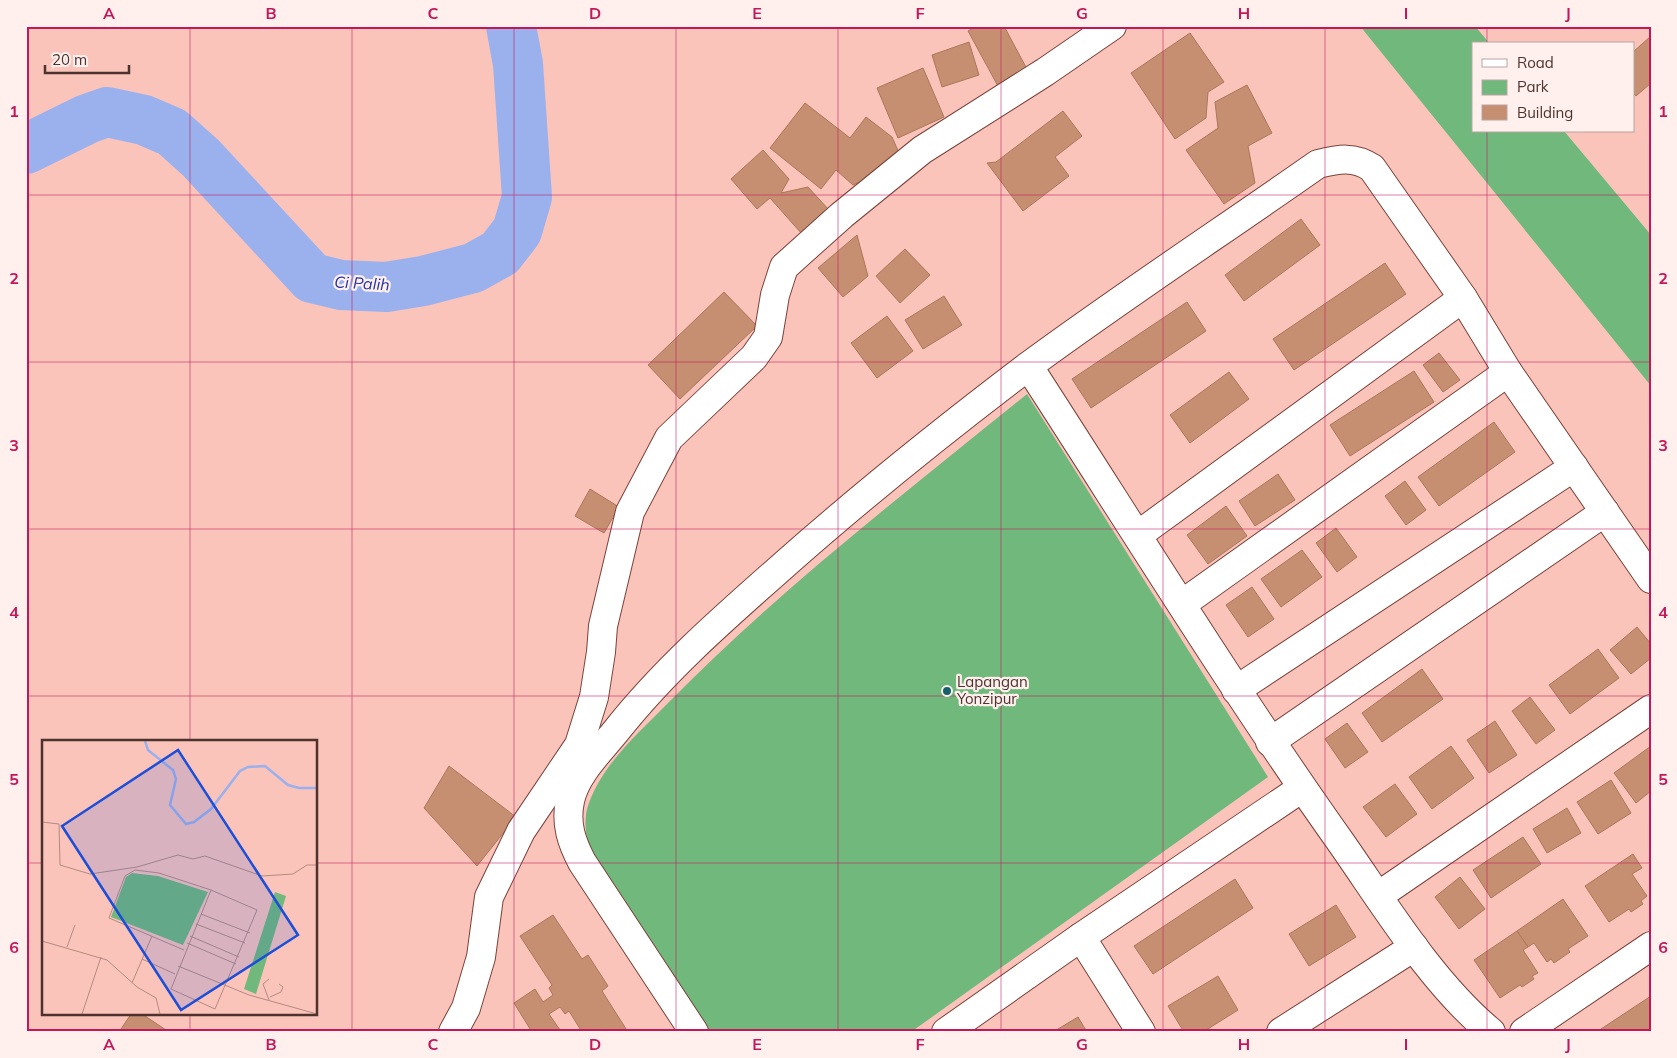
<svg xmlns="http://www.w3.org/2000/svg" width="1677" height="1058" font-family="Mulish,sans-serif">
  <rect width="100%" height="100%" fill="#fac4bb"/>
  <!-- green -->
  <g fill="#71b87d">
    <polygon points="1360,26 1475,26 1490,44 1473,44 1473,131 1564,131 1651,235 1651,386"/>
    <path d="M 1027,394 L 1268,777 L 911,1032 L 705,1032 L 591,859 C 587,841 582,820 589,803 C 603,763 640,732 669,702 C 779,590 905,493 1027,394 Z"/>
  </g>
  <g fill="none" stroke-linecap="round" stroke-linejoin="round">
    <!-- river -->
    <polyline stroke="#9ab1ee" stroke-width="50" points="26,149 87,119 107,112 144,120 172,132 201,158 312,278 341,285 386,287 423,281 473,268 500,253 517,231 527,197 518,64 511,26"/>
  </g>
  <!-- building -->
  <g fill="#c78f72" stroke="#ac7659">
    <polygon points="977,26 1004,26 1028,71 999,88 968,31"/>
    <polygon points="1190,33 1224,82 1208,92 1206,118 1175,139 1131,73"/>
    <polygon points="1651,36 1651,83 1636,96 1633,93 1633,52"/>
    <polygon points="969,42 979,75 942,87 932,55"/>
    <polygon points="923,68 944,117 898,138 877,88"/>
    <polygon points="1247,85 1272,133 1248,146 1255,183 1224,204 1186,150 1218,128 1215,102"/>
    <polygon points="805,103 850,138 866,117 892,137 903,162 853,185 836,170 821,189 770,148"/>
    <polygon points="1063,111 1082,136 1055,157 1069,176 1023,211 987,163 996,162"/>
    <polygon points="763,150 789,179 781,193 808,187 829,210 802,234 770,198 757,209 731,179"/>
    <polygon points="1301,219 1320,245 1244,301 1225,275"/>
    <polygon points="857,235 868,276 843,297 818,268"/>
    <polygon points="905,249 930,275 900,303 876,276"/>
    <polygon points="1385,263 1406,294 1294,370 1273,339"/>
    <polygon points="724,292 757,326 680,399 648,365"/>
    <polygon points="944,296 962,325 923,349 905,320"/>
    <polygon points="1187,302 1206,331 1091,408 1072,379"/>
    <polygon points="887,316 913,351 877,378 851,343"/>
    <polygon points="1439,353 1460,380 1443,392 1423,365"/>
    <polygon points="1414,371 1434,402 1350,456 1330,425"/>
    <polygon points="1229,372 1249,399 1190,443 1170,415"/>
    <polygon points="1494,422 1515,452 1439,506 1418,477"/>
    <polygon points="1278,474 1295,500 1255,526 1239,501"/>
    <polygon points="1405,481 1426,510 1406,525 1385,496"/>
    <polygon points="590,489 619,507 604,533 575,516"/>
    <polygon points="1226,506 1247,536 1208,564 1187,535"/>
    <polygon points="1336,528 1357,557 1337,572 1316,543"/>
    <polygon points="1302,550 1322,577 1281,607 1261,579"/>
    <polygon points="1252,587 1274,619 1248,637 1226,605"/>
    <polygon points="1637,627 1651,644 1651,658 1631,674 1610,650"/>
    <polygon points="1598,649 1619,678 1570,714 1549,685"/>
    <polygon points="1422,669 1443,699 1382,742 1362,713"/>
    <polygon points="1530,697 1555,730 1536,744 1512,711"/>
    <polygon points="1495,721 1517,755 1489,773 1467,740"/>
    <polygon points="1347,723 1368,752 1345,768 1325,739"/>
    <polygon points="1451,746 1474,778 1432,809 1409,777"/>
    <polygon points="1651,746 1651,791 1636,803 1614,773"/>
    <polygon points="449,766 516,817 477,866 424,808"/>
    <polygon points="1611,780 1631,813 1598,834 1577,802"/>
    <polygon points="1395,784 1417,814 1386,837 1363,807"/>
    <polygon points="1567,808 1581,833 1547,853 1533,829"/>
    <polygon points="1523,837 1541,864 1491,898 1473,870"/>
    <polygon points="1633,854 1642,868 1632,874 1647,896 1641,901 1643,904 1631,912 1629,909 1609,922 1585,886"/>
    <polygon points="1460,877 1485,909 1459,929 1435,897"/>
    <polygon points="1235,879 1253,908 1153,974 1134,946"/>
    <polygon points="1563,899 1588,936 1568,949 1570,952 1554,963 1551,959 1547,962 1534,943 1528,947 1517,931"/>
    <polygon points="1336,905 1356,937 1309,966 1289,934"/>
    <polygon points="553,915 582,959 588,955 608,986 602,991 628,1032 582,1032 569,1011 565,1014 560,1007 549,1014 560,1030 532,1032 514,1003 535,989 543,1002 553,995 549,988 552,985 520,936"/>
    <polygon points="1517,931 1528,947 1523,950 1538,973 1532,976 1534,979 1522,987 1520,985 1500,998 1474,960"/>
    <polygon points="1218,976 1238,1010 1203,1032 1184,1032 1168,1006"/>
    <polygon points="1651,996 1651,1032 1603,1032 1601,1029"/>
    <polygon points="131,1014 142,1014 169,1032 119,1032"/>
    <polygon points="1078,1017 1087,1032 1053,1032"/>
  </g>
  <g fill="none" stroke-linecap="round" stroke-linejoin="round">
    <!-- minor casing -->
    <g stroke="#7b433b" stroke-width="30">
      <g id="minor">
        <path d="M 1029,367 C 1132,526 1232,689 1342,844 C 1386,907 1432,983 1491,1032"/>
        <polyline points="1138,535 1463,298"/>
        <polyline points="1182,604 1508,372"/>
        <polyline points="1236,690 1574,467"/>
        <polyline points="1270,742 1605,512"/>
        <polyline points="1378,896 1651,709"/>
        <polyline points="1081,937 1141,1032"/>
        <polyline points="453,1032 466,1008 481,957 489,897 521,831 579,745 594,697 601,652 603,626 630,512 669,438 754,357 768,337 775,295 784,267 842,215 922,150 1045,72 1112,26"/>
        <path d="M 694,1032 L 582,862 C 572,843 565,824 570,801 C 575,775 599,752 616,731 C 665,669 725,617 785,564 C 863,495 944,430 1027,367 C 1122,297 1221,232 1318,164 C 1339,159 1354,156 1372,168 L 1463,298 L 1508,372 L 1651,579"/>
        <polyline points="946,1032 1081,937 1302,788"/>
        <polyline points="1281,1032 1414,947"/>
        <polyline points="1524,1032 1651,946"/>
      </g>
    </g>
    <!-- minor -->
    <use href="#minor" stroke="#fff" stroke-width="28"/>
  </g>
  <!-- grid -->
  <path fill="none" stroke="#c2185b" stroke-width="1" stroke-opacity="0.55" d="M 190,26 L 190,742M 352,26 L 352,1032M 514,26 L 514,1032M 676,26 L 676,1032M 838,26 L 838,1032M 1001,26 L 1001,1032M 1163,26 L 1163,1032M 1325,26 L 1325,1032M 1487,26 L 1487,44M 1487,131 L 1487,1032M 26,195 L 1651,195M 26,362 L 1651,362M 26,529 L 1651,529M 26,696 L 1651,696M 26,863 L 44,863M 316,863 L 1651,863M 190,1014 L 190,1032"/>
  <!-- markers -->
  <circle fill="#15626d" stroke="#fff0ee" stroke-width="2" cx="947" cy="691" r="5"/>
  <g text-anchor="middle" stroke-width="4.5" stroke-linejoin="round" paint-order="stroke">
    <!-- poi labels -->
    <g font-size="15" fill="#4d322e" stroke="#fff0ee" text-anchor="start">
      <text x="957" y="687">Lapangan<tspan x="957" dy="17">Yonzipur</tspan></text>
    </g>
    <!-- water labels -->
    <g font-size="16" font-style="italic" fill="#2234a6" stroke="#fff0ee">
      <text transform="translate(362 283) rotate(3)" y="6">Ci Palih</text>
    </g>
  </g>
  <!-- overview -->
  <g transform="translate(42 740)">
    <rect width="275" height="275" fill="#fac4bb"/>
    <path d="M 90,133 L 116,136 L 166,152 L 141,205 L 69,177 L 84,137 ZM 233,152 L 244,156 L 214,254 L 202,249 Z" fill="#71b87d"/>
    <path fill="none" stroke="#9ab1ee" stroke-width="2.5" d="M 103,1 L 106,10 L 131,30 L 134,39 L 128,65 L 144,84 L 152,82 L 169,69 L 198,31 L 206,27 L 223,26 L 246,45 L 257,48 L 275,48"/>
    <path fill="none" stroke="#b58a83" stroke-width="1" d="M 0,82 L 17,84 L 18,125 L 48,134 L 95,127 L 136,115 L 151,119 L 163,116 L 220,136 L 251,134 L 265,125 L 275,125M 159,174 L 208,193M 154,184 L 203,203M 148,196 L 197,217M 0,201 L 65,220 L 95,247 L 114,258 L 118,274M 145,203 L 194,224M 25,207 L 33,185M 142,210 L 67,178 L 83,136 L 93,130 L 117,133 L 169,150 L 215,170 L 173,269 L 129,249 L 169,150M 100,219 L 133,234M 136,226 L 207,255 L 275,274M 227,239 L 221,244 L 227,260M 90,243 L 110,196M 228,257 L 239,252 L 241,247 L 237,244M 40,274 L 59,217"/>
    <path fill="#1d4ed8" fill-opacity="0.15" stroke="#1d4ed8" stroke-width="2.5" d="M 136,10 L 256,195 L 139,270 L 20,86 Z"/>
    <rect width="275" height="275" fill="none" stroke="#4d322e" stroke-width="2.5"/>
  </g>
  <!-- border -->
  <rect width="1677" height="1058" fill="none" stroke="#fff0ee" stroke-width="55"/>
  <!-- legend -->
  <rect x="1472" y="42" width="162" height="90" fill="#fff0ee" stroke="#b8a4a1"/>
  <rect x="1482" y="59" width="25" height="8" fill="#ffffff" stroke="#b8a4a1"/>
  <text x="1517" y="68" font-size="15" fill="#4d322e">Road</text>
  <rect x="1482" y="80" width="25" height="15" fill="#71b87d" stroke="#b8a4a1"/>
  <text x="1517" y="92" font-size="15" fill="#4d322e">Park</text>
  <rect x="1482" y="105" width="25" height="15" fill="#c78f72" stroke="#b8a4a1"/>
  <text x="1517" y="118" font-size="15" fill="#4d322e">Building</text>
  <!-- scale -->
  <path d="M45 65v8h84v-8" fill="none" stroke="#4d322e" stroke-width="2.5"/>
  <text x="52" y="65" font-size="15" fill="#4d322e" stroke="#fff0ee" stroke-width="4" paint-order="stroke">20 m</text>
  <rect x="28" y="28" width="1622" height="1002" fill="none" stroke="#c2185b" stroke-width="2"/>
  <g font-size="16" text-anchor="middle" font-weight="bold" fill="#c2185b">
    <text x="109" y="19">A</text>
    <text x="271" y="19">B</text>
    <text x="433" y="19">C</text>
    <text x="595" y="19">D</text>
    <text x="757" y="19">E</text>
    <text x="920" y="19">F</text>
    <text x="1082" y="19">G</text>
    <text x="1244" y="19">H</text>
    <text x="1406" y="19">I</text>
    <text x="1568" y="19">J</text>
    <text x="14" y="117">1</text>
    <text x="1663" y="117">1</text>
    <text x="14" y="284">2</text>
    <text x="1663" y="284">2</text>
    <text x="14" y="451">3</text>
    <text x="1663" y="451">3</text>
    <text x="14" y="618">4</text>
    <text x="1663" y="618">4</text>
    <text x="14" y="785">5</text>
    <text x="1663" y="785">5</text>
    <text x="14" y="953">6</text>
    <text x="1663" y="953">6</text>
    <text x="109" y="1050">A</text>
    <text x="271" y="1050">B</text>
    <text x="433" y="1050">C</text>
    <text x="595" y="1050">D</text>
    <text x="757" y="1050">E</text>
    <text x="920" y="1050">F</text>
    <text x="1082" y="1050">G</text>
    <text x="1244" y="1050">H</text>
    <text x="1406" y="1050">I</text>
    <text x="1568" y="1050">J</text>
  </g>
</svg>
